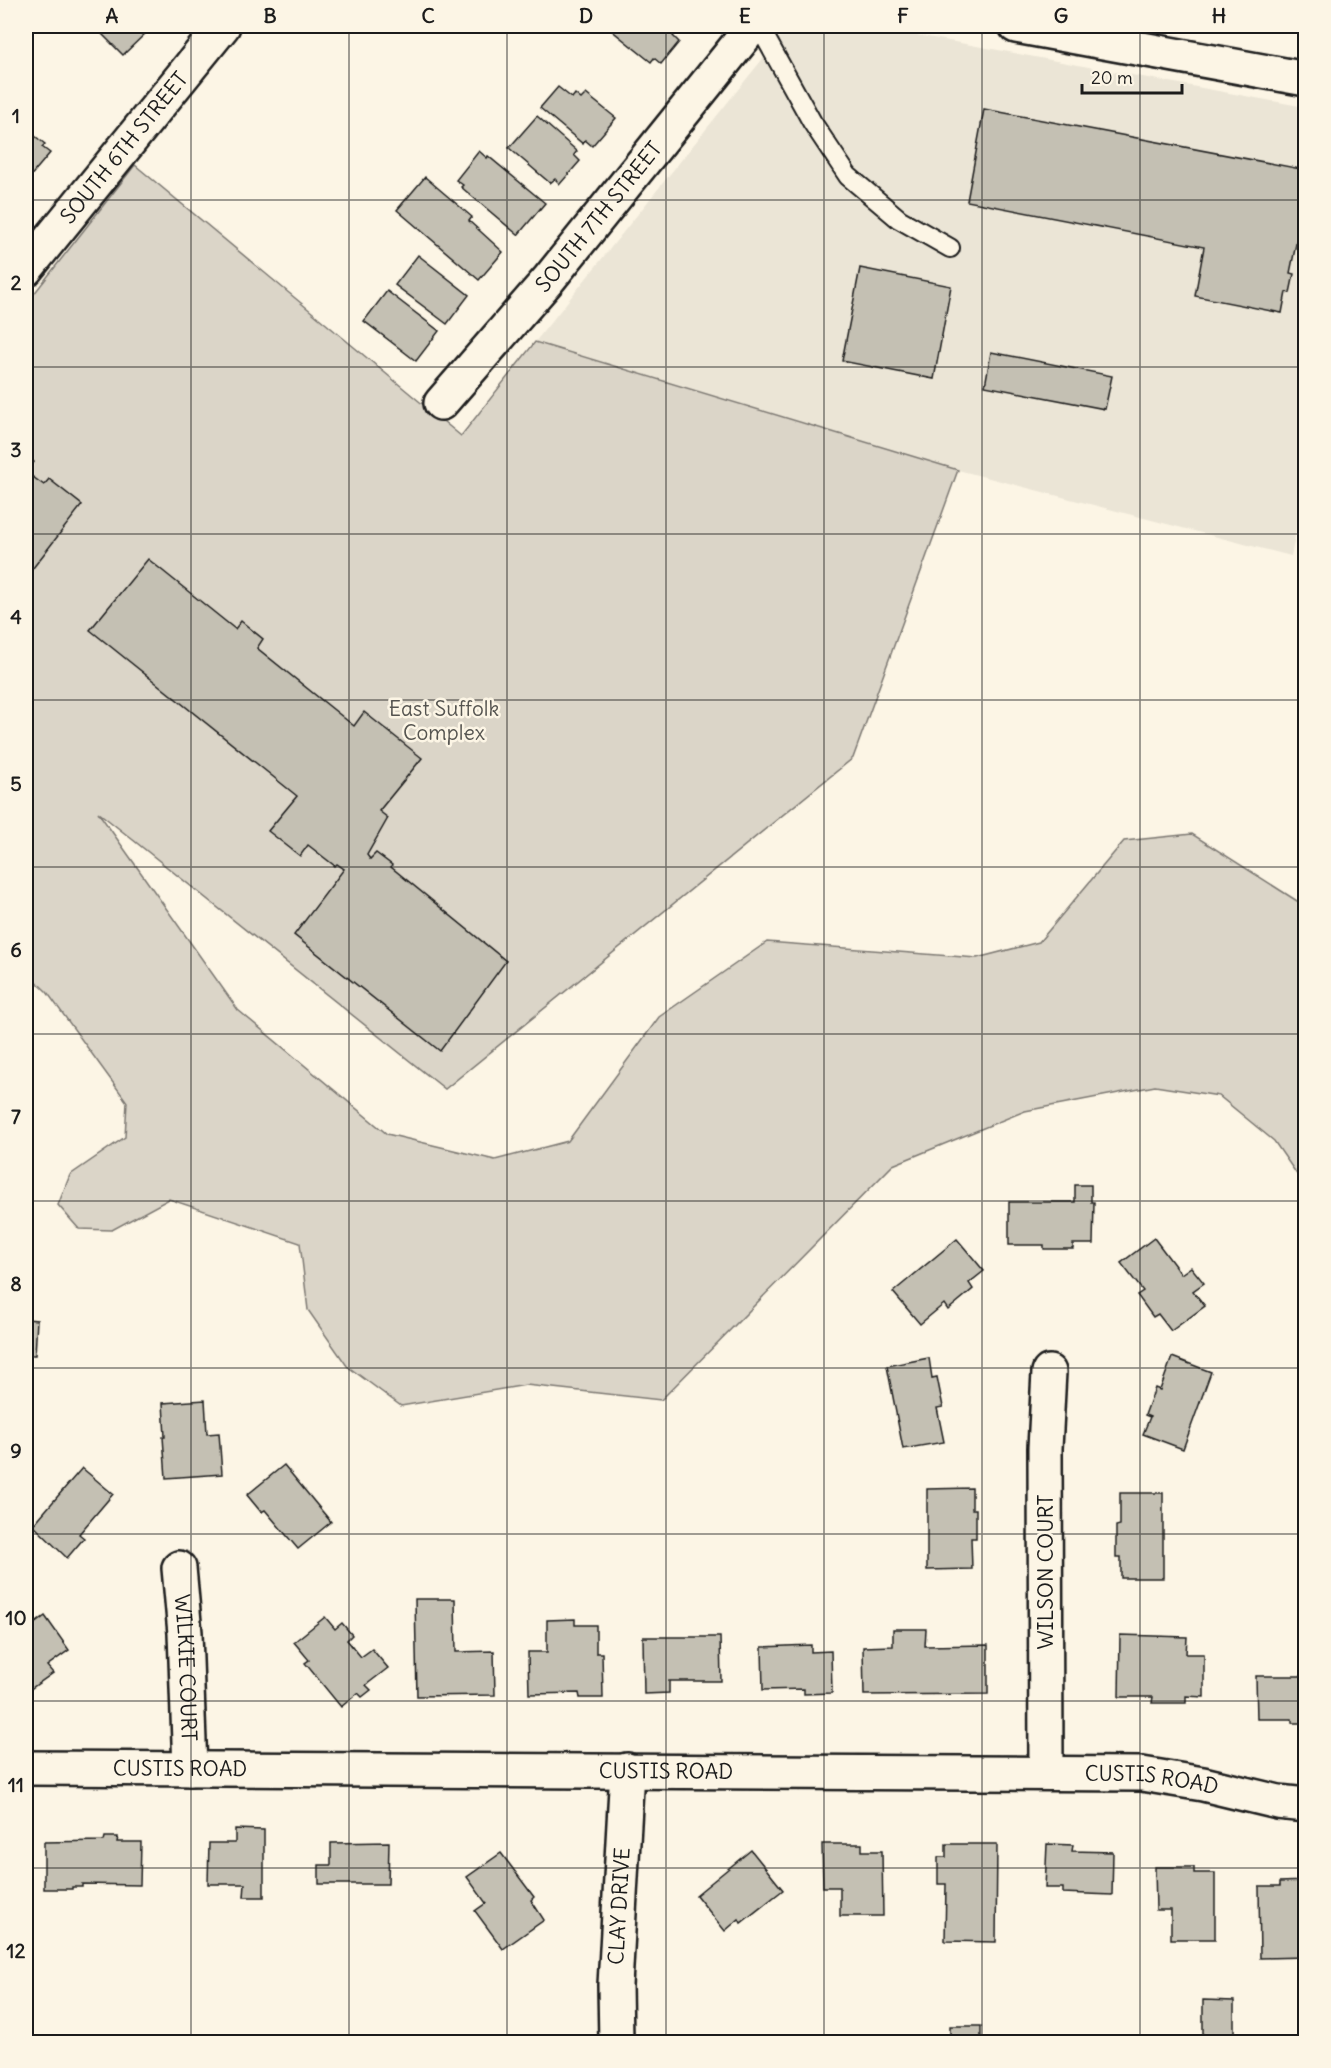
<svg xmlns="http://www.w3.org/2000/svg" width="1331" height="2068" font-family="Delius,sans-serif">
  <rect width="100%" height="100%" fill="#fcf5e5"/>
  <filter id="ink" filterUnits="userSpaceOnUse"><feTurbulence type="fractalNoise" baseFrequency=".0167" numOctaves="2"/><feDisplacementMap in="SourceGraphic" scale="12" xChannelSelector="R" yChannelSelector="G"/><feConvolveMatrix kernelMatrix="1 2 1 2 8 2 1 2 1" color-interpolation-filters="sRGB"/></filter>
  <g filter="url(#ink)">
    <!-- built -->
    <polygon fill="#ebe5d6" points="789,26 868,26 1305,107 1306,482 1291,556 958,470 535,342"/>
    <!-- green -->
    <polygon fill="#dbd5c8" stroke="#7c7872" stroke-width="1.5" points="135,165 461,436 535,342 958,470 853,758 445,1089 98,812 238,1010 387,1134 495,1160 568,1141 659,1017 767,942 977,958 1039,942 1124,841 1192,834 1305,906 1305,1186 1274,1141 1219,1096 1155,1086 1025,1111 893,1165 661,1400 526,1385 401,1406 347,1366 308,1310 300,1243 169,1199 112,1230 79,1229 58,1205 70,1175 125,1137 127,1102 47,992 26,972 26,304"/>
    <!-- building -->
    <g fill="#c4c0b3" stroke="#1c1c1c" stroke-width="1.5">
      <polygon points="94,26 143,26 148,31 123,55"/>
      <polygon points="612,26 669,26 677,31 673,36 679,42 661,64 654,58 651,62 610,29"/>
      <polygon points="558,87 572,98 575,94 581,99 586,94 616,118 592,146 585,140 583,144 540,108"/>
      <polygon points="984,109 1306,170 1306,195 1290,273 1294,274 1290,293 1286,292 1282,313 1195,296 1204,247 967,201"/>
      <polygon points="537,116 577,151 574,155 580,161 560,184 555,179 550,183 509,148"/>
      <polygon points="26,129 45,144 42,147 50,153 29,178 26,177"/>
      <polygon points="479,151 487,158 488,156 545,203 518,235 461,187 463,185 456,180"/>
      <polygon points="425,177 472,217 469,221 503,252 479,280 397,210"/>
      <polygon points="418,255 469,295 447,324 395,285"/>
      <polygon points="860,268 951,286 934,379 842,361"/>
      <polygon points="387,291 439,331 416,361 364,321"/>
      <polygon points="991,352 1112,376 1105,409 985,386"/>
      <polygon points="26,455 34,462 26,472 44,485 49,479 82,505 26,577"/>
      <polygon points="148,559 235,629 241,621 263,639 257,648 354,726 364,712 422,758 379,811 388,818 367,855 370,859 376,853 392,865 391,867 506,961 440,1051 294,935 344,869 337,864 335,866 308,845 300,856 268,831 297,796 90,630"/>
      <polygon points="1075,1185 1091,1185 1091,1202 1094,1202 1093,1244 1073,1244 1073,1249 1044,1249 1044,1245 1009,1245 1009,1202 1075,1202"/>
      <polygon points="1154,1238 1181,1274 1191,1267 1204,1283 1193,1291 1205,1306 1171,1331 1158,1314 1153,1317 1137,1295 1143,1291 1121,1263"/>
      <polygon points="957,1239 984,1271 969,1283 973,1289 948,1310 944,1304 920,1324 893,1292"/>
      <polygon points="26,1319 37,1320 35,1355 26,1355"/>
      <polygon points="1172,1357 1211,1372 1183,1449 1143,1434 1150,1417 1145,1415 1155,1388 1160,1390"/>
      <polygon points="929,1358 932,1378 937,1377 943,1407 937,1408 944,1442 903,1449 887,1366"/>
      <polygon points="205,1400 207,1434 219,1433 222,1474 166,1478 163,1437 165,1437 163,1403"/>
      <polygon points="284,1465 331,1522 298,1549 265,1510 261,1512 247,1495"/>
      <polygon points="82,1468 113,1494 79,1534 84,1538 67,1558 33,1525"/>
      <polygon points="972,1488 972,1509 976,1509 976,1538 971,1538 972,1569 927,1570 927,1489"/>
      <polygon points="1120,1493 1163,1493 1163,1578 1121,1578 1121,1557 1116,1557 1116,1526 1120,1525"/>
      <polygon points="415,1599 455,1599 456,1652 494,1651 495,1695 417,1696"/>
      <polygon points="45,1616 69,1650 47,1666 53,1673 29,1690 27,1688 26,1689 26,1630"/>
      <polygon points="325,1617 335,1629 342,1623 352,1635 347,1640 361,1657 372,1649 388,1668 366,1685 371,1690 362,1697 358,1693 341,1707 305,1663 309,1660 294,1642"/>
      <polygon points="575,1619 575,1625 596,1625 596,1653 602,1653 603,1698 580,1698 579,1693 529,1694 528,1652 547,1652 547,1620"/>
      <polygon points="893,1629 926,1629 925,1646 988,1645 988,1694 864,1695 863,1647 893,1646"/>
      <polygon points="1120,1635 1187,1637 1186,1654 1204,1654 1204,1697 1186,1696 1186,1703 1152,1703 1153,1697 1119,1697"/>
      <polygon points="643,1637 720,1637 721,1681 669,1681 669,1693 644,1694"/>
      <polygon points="811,1645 811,1652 831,1651 832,1693 804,1694 804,1689 763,1690 762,1647"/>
      <polygon points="1256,1676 1306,1676 1306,1723 1292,1723 1292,1719 1257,1719"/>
      <polygon points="235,1829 264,1830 264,1897 244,1897 245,1884 208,1884 209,1843 235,1843"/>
      <polygon points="105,1837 118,1837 117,1842 141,1842 140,1885 82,1884 82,1887 72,1887 72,1889 44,1889 44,1842 104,1841"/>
      <polygon points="389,1842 388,1884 319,1884 319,1865 331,1865 331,1843"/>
      <polygon points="822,1844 862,1844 862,1851 882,1851 883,1916 840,1916 840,1887 823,1887"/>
      <polygon points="946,1844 997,1844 996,1942 945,1941 946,1884 938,1884 938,1857 946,1857"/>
      <polygon points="1047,1844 1073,1845 1072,1851 1113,1852 1112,1895 1063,1893 1063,1888 1045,1888"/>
      <polygon points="751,1850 783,1890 741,1923 739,1919 725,1931 696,1895"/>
      <polygon points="501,1853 534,1897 531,1900 544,1920 503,1949 475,1911 486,1903 467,1877"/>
      <polygon points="1155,1867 1194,1867 1194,1873 1215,1873 1215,1939 1171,1939 1171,1910 1156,1910"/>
      <polygon points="1306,1881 1305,1957 1260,1958 1259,1886 1280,1886 1280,1882"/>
      <polygon points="1203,2000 1234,2001 1234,2042 1203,2042"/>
      <rect x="950" y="2026" width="31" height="16"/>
    </g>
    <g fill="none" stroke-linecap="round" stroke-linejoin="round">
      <!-- service casing -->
      <g stroke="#1c1c1c" stroke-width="22">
        <polyline id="service" points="759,26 812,122 848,176 899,219 950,248"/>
      </g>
      <!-- minor casing -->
      <g stroke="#1c1c1c" stroke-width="38">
        <g id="minor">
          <polyline points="1016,26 1306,79"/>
          <path id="s1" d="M 441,403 L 549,279 L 753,26"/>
          <path id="s2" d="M 179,1568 L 185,1633 L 190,1769"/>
          <path id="s3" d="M 26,1768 L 1142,1774 L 1203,1784 L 1278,1802 L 1306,1805"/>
          <polyline points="1046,1772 1045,1448 1049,1372"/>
          <path id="s4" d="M 616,2042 L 615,1985 L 627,1770"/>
        </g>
      </g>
      <!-- tertiary casing -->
      <g stroke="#1c1c1c" stroke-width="38">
        <g id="tertiary">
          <path id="s5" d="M 26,269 L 223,26"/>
        </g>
      </g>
      <!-- service -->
      <use href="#service" stroke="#fcf5e5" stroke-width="18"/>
      <!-- minor -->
      <use href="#minor" stroke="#fcf5e5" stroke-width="33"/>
      <!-- tertiary -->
      <use href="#tertiary" stroke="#fcf5e5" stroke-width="33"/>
    </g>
  </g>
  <!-- grid -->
  <path fill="none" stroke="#1c1c1c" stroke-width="1.5" stroke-opacity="0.55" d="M 191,26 L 191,2042M 349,26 L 349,2042M 507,26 L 507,2042M 666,26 L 666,2042M 824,26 L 824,2042M 982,26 L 982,2042M 1140,26 L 1140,2042M 26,200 L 1306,200M 26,367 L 1306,367M 26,534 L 1306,534M 26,700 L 1306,700M 26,867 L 1306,867M 26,1034 L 1306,1034M 26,1201 L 1306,1201M 26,1368 L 1306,1368M 26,1534 L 1306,1534M 26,1701 L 1306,1701M 26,1868 L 1306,1868"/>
  <g text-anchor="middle" stroke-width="5" stroke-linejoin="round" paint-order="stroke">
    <!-- street labels -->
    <g font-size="21" fill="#1c1c1c" stroke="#fcf5e5">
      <text dy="7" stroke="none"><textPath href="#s5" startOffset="156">SOUTH 6TH STREET</textPath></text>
      <text dy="7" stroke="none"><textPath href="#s1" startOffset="244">SOUTH 7TH STREET</textPath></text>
      <text transform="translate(1046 1572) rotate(-90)" y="7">WILSON COURT</text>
      <text dy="7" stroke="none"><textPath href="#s2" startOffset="100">WILKIE COURT</textPath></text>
      <text dy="7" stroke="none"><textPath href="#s3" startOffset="154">CUSTIS ROAD</textPath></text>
      <text dy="7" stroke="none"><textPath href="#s3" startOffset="640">CUSTIS ROAD</textPath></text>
      <text dy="7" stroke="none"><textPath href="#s3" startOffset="1126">CUSTIS ROAD</textPath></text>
      <text dy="7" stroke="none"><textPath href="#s4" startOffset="136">CLAY DRIVE</textPath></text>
    </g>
    <!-- park labels -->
    <g font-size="21" fill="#555450" stroke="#fcf5e5">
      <text x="444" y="716">East Suffolk<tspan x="444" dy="24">Complex</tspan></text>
    </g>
  </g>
  <!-- margin -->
  <rect width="1331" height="2068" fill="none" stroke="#fcf5e5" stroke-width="66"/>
  <!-- scale -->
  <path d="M1082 84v9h100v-9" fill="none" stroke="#1c1c1c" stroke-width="3"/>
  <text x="1091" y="84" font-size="18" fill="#1c1c1c" stroke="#fcf5e5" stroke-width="4.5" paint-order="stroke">20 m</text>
  <rect x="33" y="33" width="1265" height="2002" fill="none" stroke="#1c1c1c" stroke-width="2"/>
  <g font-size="20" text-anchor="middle" font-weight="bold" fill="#1c1c1c">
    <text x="112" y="23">A</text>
    <text x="270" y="23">B</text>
    <text x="428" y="23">C</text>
    <text x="586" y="23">D</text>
    <text x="745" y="23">E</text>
    <text x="903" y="23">F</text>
    <text x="1061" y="23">G</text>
    <text x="1219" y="23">H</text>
    <text x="16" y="123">1</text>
    <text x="16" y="290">2</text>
    <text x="16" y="457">3</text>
    <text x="16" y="624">4</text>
    <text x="16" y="791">5</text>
    <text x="16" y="957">6</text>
    <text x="16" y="1124">7</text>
    <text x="16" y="1291">8</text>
    <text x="16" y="1458">9</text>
    <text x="16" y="1625">10</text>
    <text x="16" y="1792">11</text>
    <text x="16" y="1958">12</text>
  </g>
</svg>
